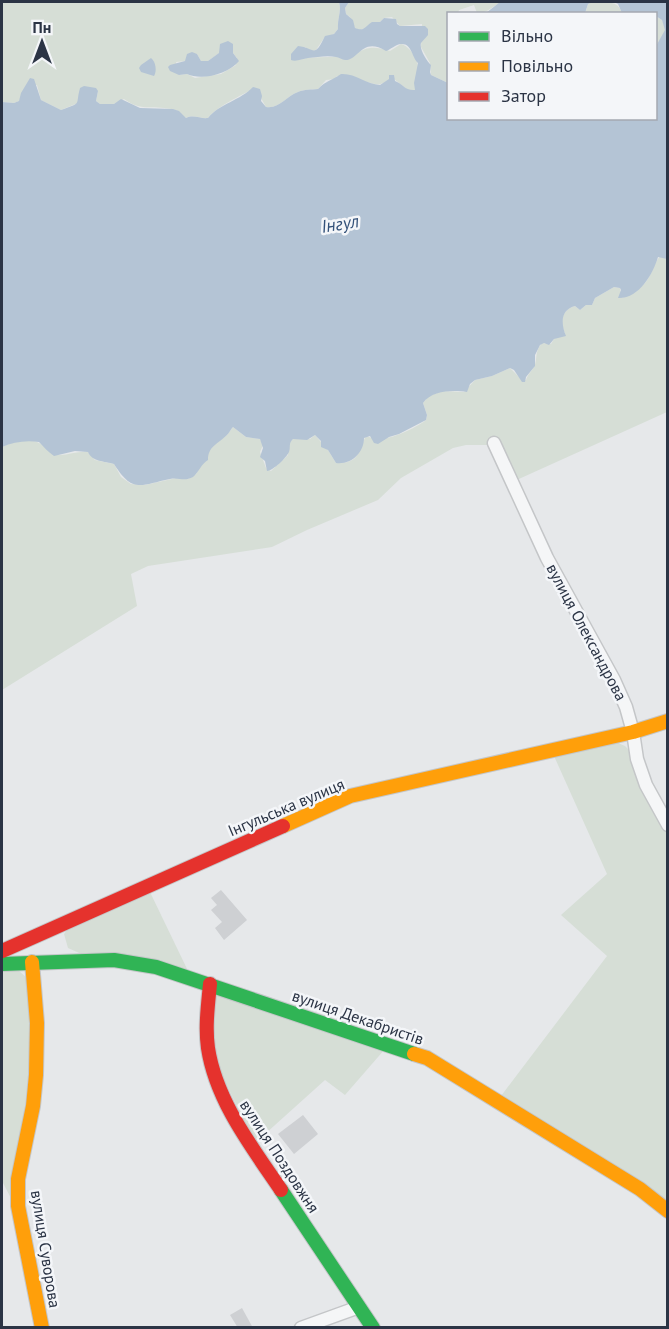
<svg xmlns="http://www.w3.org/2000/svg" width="669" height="1329" font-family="'PT Sans',sans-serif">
  <rect width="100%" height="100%" fill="#e6e8ea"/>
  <!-- green -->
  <g fill="#d6ded6" fill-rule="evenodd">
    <path d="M 2,2 L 339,2 C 342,11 337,19 338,29 L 334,34 L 324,38 L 316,50 L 311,52 L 305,47 L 299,59 C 312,57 326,57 339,57 C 361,58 360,41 390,51 L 401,44 C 409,46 418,58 418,67 C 419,75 414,80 416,87 L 415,90 L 409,91 L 394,79 C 388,79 382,86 375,84 C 359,81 356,76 337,76 L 335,79 L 326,80 L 318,89 C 311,90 305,89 298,92 C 286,96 280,109 266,107 L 261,98 L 249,91 C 238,97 215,108 208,118 C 200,119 194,114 186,118 C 181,115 180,111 175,110 C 155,104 143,113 124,99 L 114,104 L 100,104 L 96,101 L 98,91 L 79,97 L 78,103 L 61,110 L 41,100 L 37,85 L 27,85 L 19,101 L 14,103 L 2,102 ZM 232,44 L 233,53 L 237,58 L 236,65 L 221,74 L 195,78 L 187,74 L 179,75 L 176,62 L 186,61 L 187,58 L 197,54 L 201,61 L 208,61 Z"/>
    <path d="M 349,2 L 507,2 C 494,2 491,13 477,13 L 474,5 L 459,10 L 458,13 L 448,14 L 448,83 L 431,75 L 430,63 L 421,47 L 422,24 L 400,26 L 392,17 L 384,18 L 380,22 L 360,30 L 355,28 L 350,17 L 346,14 L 345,8 Z"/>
    <path d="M 593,2 C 607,2 618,0 622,13 L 585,14 L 588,4 Z"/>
    <polygon points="656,16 662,20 666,30 656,46"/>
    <path d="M 661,256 L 667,259 L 667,412 L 510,483 L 495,453 L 488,445 L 466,445 L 453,448 L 401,478 L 378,500 L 307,530 L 272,547 L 148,566 L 131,574 L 137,606 L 2,690 L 2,447 C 11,442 29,437 39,443 C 46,446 51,456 60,455 C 69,455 78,451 88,452 L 95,460 L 114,464 L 121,477 L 131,484 L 145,485 L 176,478 L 188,479 L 196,474 L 211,447 L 227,435 L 233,427 L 246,437 L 260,439 L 263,445 L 260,452 L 266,468 L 271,471 L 288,455 L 289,443 L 293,439 L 310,439 L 315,435 L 328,450 L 336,463 C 361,463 357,452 366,436 C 369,437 372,438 375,439 C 391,440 414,429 426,420 L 427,415 L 423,403 L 429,396 L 442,391 L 464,392 L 475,380 L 492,376 L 510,368 L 521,379 L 526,380 C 528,374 531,372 534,367 C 538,359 534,352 542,343 L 551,344 L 554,339 L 565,333 C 558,322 563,309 575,306 L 580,310 L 586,305 L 592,305 L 595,298 L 614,287 L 620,288 L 622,298 C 633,294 644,287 649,277 C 654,270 654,261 661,256 Z"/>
    <polygon points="618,743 625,746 630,751 667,831 667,1206 501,1096 607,956 561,915 607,874 554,756"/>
    <polygon points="149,890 189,973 86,956 68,948 64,934 68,929"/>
    <polygon points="2,968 19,971 27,978 34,1023 14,1204 2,1181"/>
    <polygon points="216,993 385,1049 345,1095 325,1080 255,1143 212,1055"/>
  </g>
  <!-- water -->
  <g fill="#b4c4d5">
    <path d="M 339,2 L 349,2 L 345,8 L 346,14 L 353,20 L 355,28 C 365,32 365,26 372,22 L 380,22 L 384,18 L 396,19 L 397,24 L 400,26 L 425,26 L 428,29 L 428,35 C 426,38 423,40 421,43 C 419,49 427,61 431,65 L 430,72 L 431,75 L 448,83 L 448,118 L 656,118 L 656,46 L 665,30 L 662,20 L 656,16 L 656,14 L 622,13 L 618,4 L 614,2 L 667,2 L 667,259 L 658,257 C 653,274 639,299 618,298 L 621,290 L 620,288 L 614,287 L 595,298 L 592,305 L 586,305 L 580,310 L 575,306 C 560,310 561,324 566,336 L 554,339 L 549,345 L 544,343 L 540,345 L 535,355 L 535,366 L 526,377 L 525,382 L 522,382 L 514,370 L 510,368 L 492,376 L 475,380 L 470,384 L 467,392 C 454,390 432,390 423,403 L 427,415 L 426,420 L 399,434 L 389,437 L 378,444 L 374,443 L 370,436 L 364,438 C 364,453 351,465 336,463 L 328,450 L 321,447 L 321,441 L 315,435 L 307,440 L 293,439 C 288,444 291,446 289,452 C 286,458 274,470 267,471 L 265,461 L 260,457 L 263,448 L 260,439 L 246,437 L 233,427 C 231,429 229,433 227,435 C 218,444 208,446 208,460 C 201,464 199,472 193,477 C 184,482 179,477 170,479 C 140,485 133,494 114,464 C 105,461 92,462 88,452 L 75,451 L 54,456 C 48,452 44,447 39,442 C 26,440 13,442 2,447 L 2,102 L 14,103 L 19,101 L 21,93 L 30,78 L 34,79 L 41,100 L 61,110 C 83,102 75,106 80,88 L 84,86 L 96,88 L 98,91 L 96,101 L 100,104 L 114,104 L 121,99 L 140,108 L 173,109 L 179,111 L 186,118 C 194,114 200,119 208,118 C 219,104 241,100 253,87 L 260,89 L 262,96 L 261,101 L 266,107 C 280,109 286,96 298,92 C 305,89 311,90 318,89 C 327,80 331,81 341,74 C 355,73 366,84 380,85 L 389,79 L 389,75 L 394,75 L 395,81 C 403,84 405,91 415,90 L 414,83 L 418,63 C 412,58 412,43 401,44 C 396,44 390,50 386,51 C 362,36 358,61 345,60 C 342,60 339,57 336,57 C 328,55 317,57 308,58 C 302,59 296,62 291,60 L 291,54 L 298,46 C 315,48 314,59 325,36 L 334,34 L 338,29 C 337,19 342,11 339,2 Z"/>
    <polygon points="500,2 593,2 588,4 585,13 486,13"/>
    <path d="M 228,41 L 233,44 L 233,53 L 239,61 C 228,74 202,81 187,74 L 179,75 L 170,71 L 168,67 L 170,65 L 185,61 L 187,54 L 192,52 L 197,54 L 201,61 L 208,61 L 219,53 L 220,44 Z"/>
    <path d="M 151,58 C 156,62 157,71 154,76 L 141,72 L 139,68 L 141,65 Z"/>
  </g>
  <!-- building -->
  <g fill="#ced0d3">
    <polygon points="221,890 247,920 224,940 215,928 222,922 211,910 217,905 211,898"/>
    <polygon points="303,1115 318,1134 294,1154 278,1134"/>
    <polygon points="242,1308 253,1328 238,1328 230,1315"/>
  </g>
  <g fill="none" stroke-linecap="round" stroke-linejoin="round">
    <!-- street casing -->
    <g stroke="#c4c6c8" stroke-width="15">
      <g id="street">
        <polyline points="494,443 547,558 614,680 626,707 633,732 637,759 646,785 668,825"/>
        <polyline points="301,1328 359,1307"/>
      </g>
    </g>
    <!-- fast casing -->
    <g stroke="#c4c6c8" stroke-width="16">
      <g id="fast">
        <polyline points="2,964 114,960 156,967 414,1054"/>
        <polyline points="281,1190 373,1328"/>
      </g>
    </g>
    <!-- slow casing -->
    <g stroke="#c4c6c8" stroke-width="16">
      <g id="slow">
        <polyline points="283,826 350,796 633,732 668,721"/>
        <polyline points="32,962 37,1023 36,1075 33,1106 18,1179 18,1206 42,1328"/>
        <polyline points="414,1054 427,1058 640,1189 668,1211"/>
      </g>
    </g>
    <!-- jam casing -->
    <g stroke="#c4c6c8" stroke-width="16">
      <g id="jam">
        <polyline points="2,951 283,826"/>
        <path d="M 210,984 C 208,1005 205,1027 208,1048 C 216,1101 252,1147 281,1190"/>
      </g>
    </g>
    <!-- street -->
    <use href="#street" stroke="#f5f6f7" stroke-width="12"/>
    <!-- fast -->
    <use href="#fast" stroke="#30b455" stroke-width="14"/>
    <!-- slow -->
    <use href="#slow" stroke="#ff9f0a" stroke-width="14"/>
    <!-- jam -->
    <use href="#jam" stroke="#e5322d" stroke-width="14"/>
  </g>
  <g text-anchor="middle" stroke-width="5" stroke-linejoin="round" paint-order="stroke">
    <!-- street labels -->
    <g font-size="16" fill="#2b3445" stroke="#f4f6f9">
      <text transform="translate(587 632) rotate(62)" y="6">вулиця Олександрова</text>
      <text transform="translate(286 807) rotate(-23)" y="6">Інгульська вулиця</text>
      <text transform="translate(358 1017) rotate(19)" y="6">вулиця Декабристів</text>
      <text transform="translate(280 1156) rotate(57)" y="6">вулиця Поздовжня</text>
      <text transform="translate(46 1249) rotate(81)" y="6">вулиця Суворова</text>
    </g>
    <!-- water labels -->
    <g font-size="18" font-style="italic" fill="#34527a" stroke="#f4f6f9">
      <text transform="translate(340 224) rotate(-9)" y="6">Інгул</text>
    </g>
  </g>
  <!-- border -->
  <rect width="669" height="1329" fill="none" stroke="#2b3445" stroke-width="6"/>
  <!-- legend -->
  <rect x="447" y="12" width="210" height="108" fill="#f4f6f9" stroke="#a4a8b1" stroke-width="1.5"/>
  <rect x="459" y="32" width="30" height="9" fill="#30b455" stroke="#a4a8b1" stroke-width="1.5"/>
  <text x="501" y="42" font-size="18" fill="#2b3445">Вільно</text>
  <rect x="459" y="62" width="30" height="9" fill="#ff9f0a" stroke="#a4a8b1" stroke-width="1.5"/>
  <text x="501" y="72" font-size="18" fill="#2b3445">Повільно</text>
  <rect x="459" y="92" width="30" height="9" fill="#e5322d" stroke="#a4a8b1" stroke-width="1.5"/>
  <text x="501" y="102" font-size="18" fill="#2b3445">Затор</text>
  <!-- north arrow -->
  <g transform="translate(42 42)" stroke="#f4f6f9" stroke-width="4.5" paint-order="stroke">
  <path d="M0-4.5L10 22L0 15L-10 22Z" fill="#2b3445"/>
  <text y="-9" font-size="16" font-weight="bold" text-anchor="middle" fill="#2b3445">Пн</text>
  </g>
</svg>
